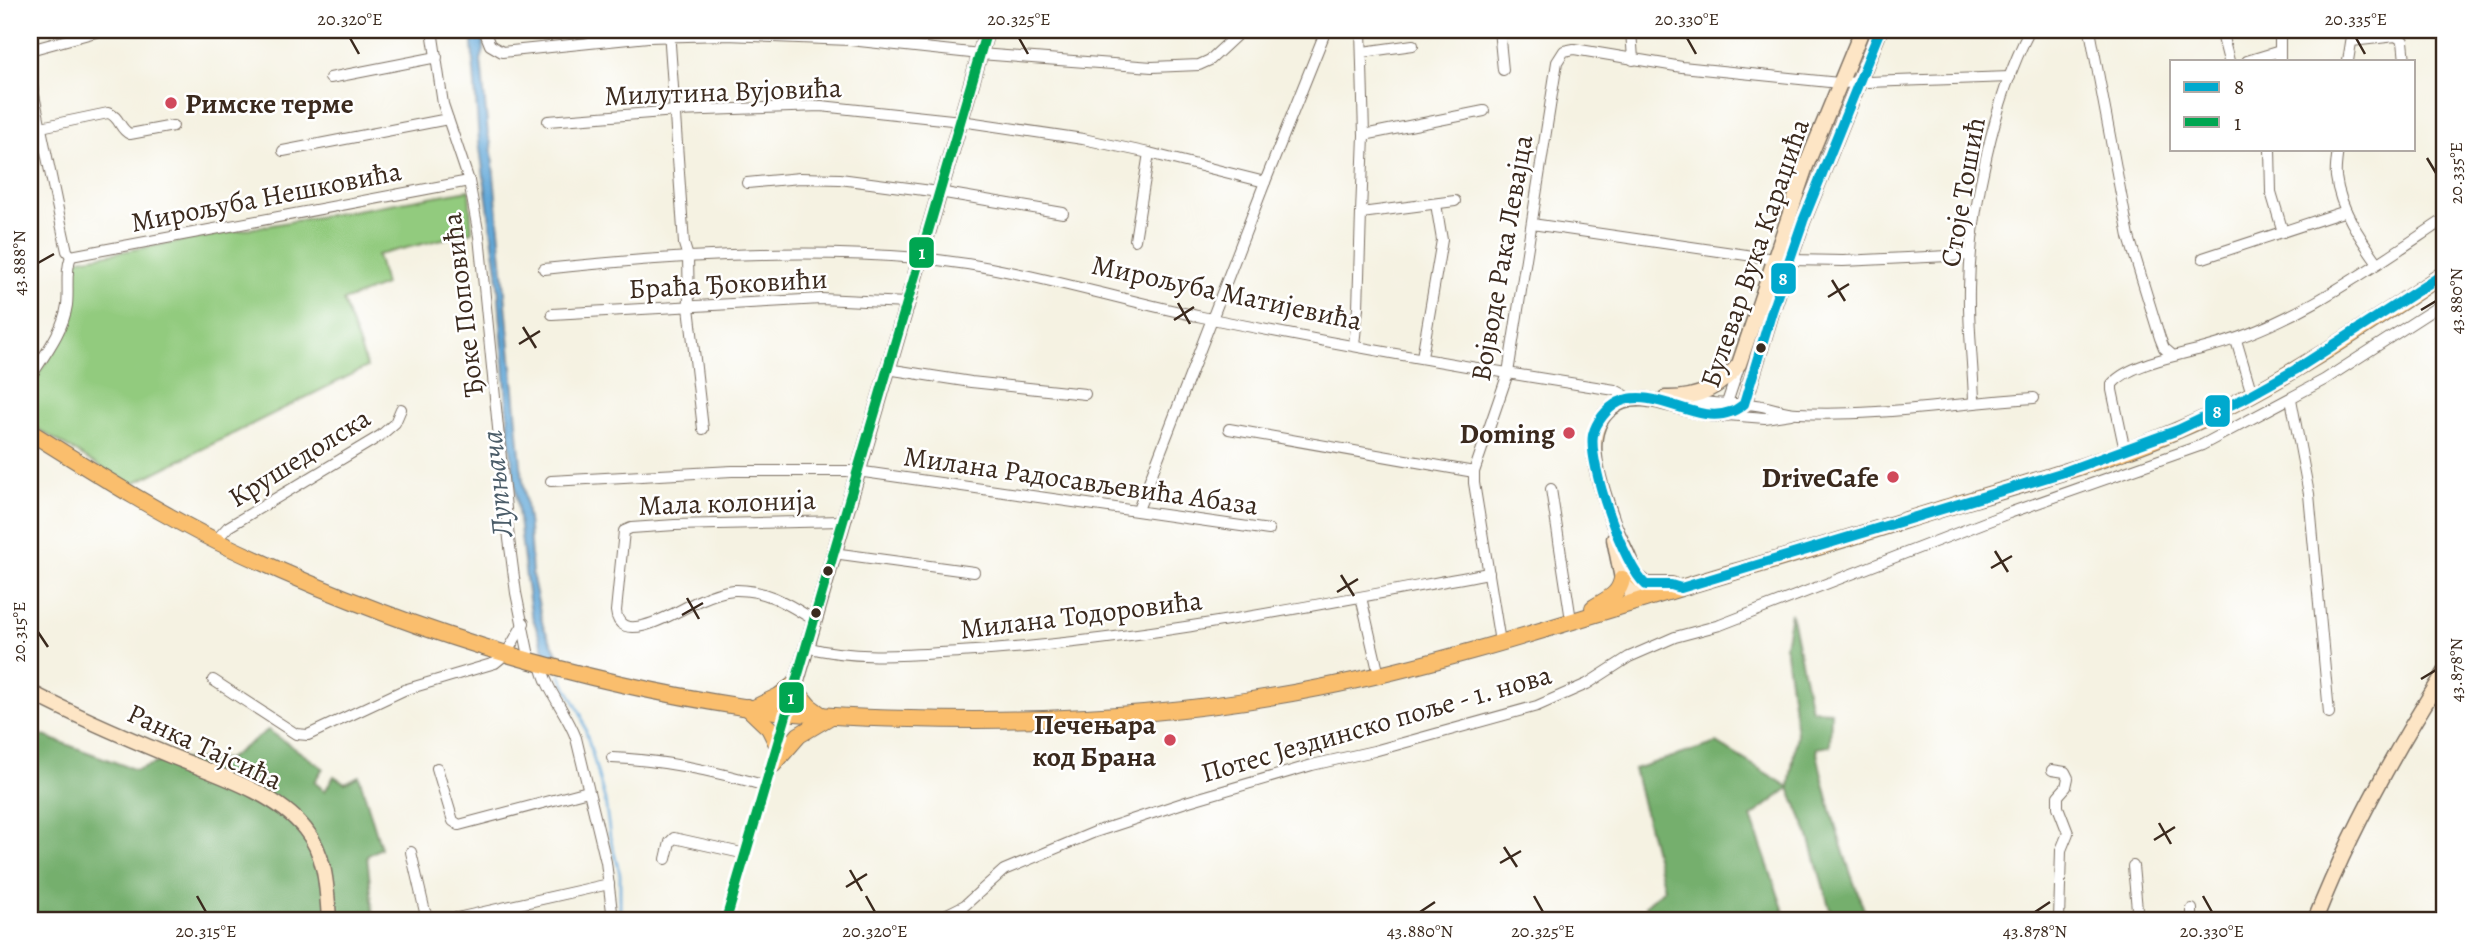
<svg xmlns="http://www.w3.org/2000/svg" width="2475" height="950" font-family="Alegreya,serif">
  <rect width="100%" height="100%" fill="#fff"/>
  <filter id="ink" filterUnits="userSpaceOnUse"><feTurbulence type="fractalNoise" baseFrequency=".0143" numOctaves="2"/><feDisplacementMap in="SourceGraphic" scale="14" xChannelSelector="R" yChannelSelector="G"/><feConvolveMatrix kernelMatrix="1 2 1 2 8 2 1 2 1" color-interpolation-filters="sRGB"/></filter>
  <filter id="wash" filterUnits="userSpaceOnUse"><feTurbulence type="fractalNoise" baseFrequency=".00686" numOctaves="4" result="noise"/><feDisplacementMap in="SourceGraphic" scale="28" xChannelSelector="R" yChannelSelector="G"/><feGaussianBlur stdDeviation="1.57" result="paint"/><feColorMatrix in="noise" values="0 0 0 0 0 0 0 0 0 0 0 0 0 0 0 0 0 1.4 0 .05"/><feComposite in="paint" operator="in"/></filter>
  <g filter="url(#wash)">
    <rect width="100%" height="100%" fill="#f5f2e2"/>
    <!-- green -->
    <polygon fill="#92cb7e" stroke="#667a4e" stroke-width="2" points="469,190 472,232 377,255 385,285 343,301 367,367 130,485 30,424 30,386 63,336 72,313 74,260"/>
    <!-- forest -->
    <g fill="#75af6d" stroke="#586c46" stroke-width="2">
      <path d="M 1791,613 L 1811,710 L 1831,711 L 1830,746 L 1816,748 C 1828,807 1846,864 1868,920 L 1833,920 L 1808,833 L 1789,788 L 1751,817 L 1787,920 L 1648,920 L 1646,905 L 1664,889 L 1634,769 L 1717,743 L 1789,787 L 1797,733 L 1785,645 Z"/>
      <polygon points="268,730 323,768 314,782 325,791 334,776 345,783 359,776 381,848 367,856 374,920 30,920 30,731 136,770 165,760 228,759"/>
    </g>
    <!-- water -->
    <polygon fill="#64a9d9" stroke="#506a7c" stroke-width="2" points="471,30 481,30 484,50 481,60 488,135 491,143 521,465 529,528 532,574 543,626 560,659 546,655 531,613 526,578 510,443 497,271 479,141"/>
    <g fill="none" stroke-linecap="round" stroke-linejoin="round">
      <!-- stream -->
      <polyline stroke="#64a9d9" stroke-width="2.5" points="560,675 581,714 605,800 610,837 620,874 620,920"/>
    </g>
  </g>
  <g filter="url(#ink)">
    <g fill="none" stroke-linecap="round" stroke-linejoin="round">
      <!-- street casing -->
      <g stroke="#7c7063" stroke-width="12">
        <g id="street">
          <polyline points="432,30 443,104 469,181 479,236 509,539 516,593 530,661"/>
          <polyline points="484,30 490,45 502,52 648,37 726,35 850,40 980,54 1152,67 1199,65 1210,60 1242,30"/>
          <polyline points="669,30 684,244 688,257 689,307 703,429"/>
          <polyline points="1361,30 1364,135 1361,213 1455,201"/>
          <polyline points="1499,30 1503,70"/>
          <polyline points="1631,30 1633,60"/>
          <polyline points="2090,30 2129,237 2160,338 2164,348 2171,354"/>
          <polyline points="2221,30 2229,61"/>
          <polyline points="2280,30 2280,61"/>
          <polyline points="2352,41 2396,36 2403,41 2405,61"/>
          <polyline points="30,50 103,30"/>
          <polyline points="1363,52 1413,45"/>
          <polyline points="2247,61 2280,51"/>
          <polyline points="2348,61 2353,30"/>
          <polyline points="30,76 60,219 67,251 71,256"/>
          <polyline points="330,78 437,57"/>
          <polyline points="548,121 676,111 821,106 961,121 1083,139 1149,153 1265,182"/>
          <path d="M 41,127 L 108,113 C 120,116 119,130 130,134 L 173,126"/>
          <polyline points="1364,135 1484,111"/>
          <polyline points="2270,149 2271,192 2283,232"/>
          <path d="M 2338,149 C 2337,158 2335,168 2336,177 C 2340,209 2360,238 2378,263"/>
          <polyline points="283,151 448,119"/>
          <polyline points="747,183 800,178 840,179 939,192 1063,213"/>
          <polyline points="1532,224 1774,259"/>
          <polyline points="1135,240 1149,153"/>
          <polyline points="71,256 469,181"/>
          <polyline points="2203,258 2346,211"/>
          <polyline points="1791,260 1843,261 1970,255"/>
          <path d="M 544,269 C 668,256 795,248 919,258 C 1018,267 1106,297 1202,317 C 1339,345 1477,369 1615,390 L 1630,398"/>
          <polyline points="552,314 821,299 907,303"/>
          <polyline points="2236,340 2252,394"/>
          <polyline points="1354,345 1358,308 1361,213"/>
          <polyline points="1422,357 1442,240 1436,204"/>
          <polyline points="887,369 971,382 1085,394"/>
          <polyline points="1738,370 1727,403 1727,415 1765,418 1791,414"/>
          <path d="M 30,378 C 44,355 63,332 67,305 C 69,288 65,272 71,256"/>
          <path d="M 1687,397 C 1707,406 1735,403 1756,405 C 1771,407 1784,413 1798,413 C 1877,417 1955,403 2034,398"/>
          <polyline points="2291,399 2309,494 2329,713"/>
          <path d="M 1974,401 C 1973,364 1968,327 1969,289 C 1970,212 1994,98 2030,30"/>
          <polyline points="1229,429 1474,472 1508,373 1557,62 1564,51 1574,49 1682,67 1839,83 2010,77"/>
          <path d="M 2125,451 L 2112,390 L 2112,384 C 2129,364 2180,355 2205,348 C 2292,326 2371,268 2445,219"/>
          <polyline points="1474,472 1474,483 1500,642"/>
          <polyline points="551,481 732,471 857,471 1269,530"/>
          <polyline points="1551,489 1571,620"/>
          <polyline points="1138,510 1265,182 1326,30"/>
          <polyline points="216,540 228,527 380,436 395,423 401,409"/>
          <polyline points="833,553 974,572"/>
          <polyline points="1361,597 1379,675"/>
          <path d="M 814,620 C 788,604 766,589 734,590 C 722,591 709,596 698,601 C 681,609 619,649 616,611 L 624,531 L 631,528 L 675,525 L 843,521"/>
          <path d="M 806,647 C 855,660 909,655 959,652 C 1135,642 1315,605 1489,573"/>
          <path d="M 541,664 C 546,690 567,713 576,738 L 606,862 L 613,920"/>
          <polyline points="213,680 296,734 308,735 404,690 495,663 506,654 524,623"/>
          <polyline points="778,747 788,711"/>
          <path d="M 612,758 C 665,760 715,771 766,786"/>
          <polyline points="437,768 453,821 459,825 588,791"/>
          <polyline points="2052,770 2065,772 2068,778 2066,787 2058,796 2058,807 2068,833 2061,850 2059,920"/>
          <polyline points="411,852 425,912 432,920"/>
          <polyline points="666,859 670,842 674,838 746,854"/>
          <polyline points="2133,866 2138,920"/>
          <polyline points="435,920 457,918 609,884"/>
          <polyline points="726,920 774,762"/>
          <polyline points="935,920 965,905 1004,870 1095,832 1189,801 1312,765 1374,751 1537,706 1587,684 1629,657 1675,637 1720,625 2009,513 2202,445 2324,380 2445,302"/>
          <polyline points="2192,920 2192,909"/>
        </g>
      </g>
      <!-- secondary casing -->
      <g stroke="#7c7063" stroke-width="17">
        <g id="secondary">
          <path d="M 1665,398 C 1695,399 1721,388 1739,364 L 1806,166 L 1862,30"/>
          <polyline points="1614,539 1622,579 1627,587"/>
          <path d="M 1627,604 C 1648,577 1620,546 1612,520 C 1602,488 1579,437 1609,410 C 1648,375 1710,438 1744,404 L 1772,311 L 1803,221 L 1880,30"/>
          <path d="M 30,692 C 74,715 120,735 166,754 C 209,772 275,791 305,829 C 326,854 327,889 329,920"/>
          <polyline points="788,711 987,30"/>
          <path d="M 2315,920 C 2349,834 2395,750 2445,672"/>
        </g>
      </g>
      <!-- primary casing -->
      <g stroke="#7c7063" stroke-width="18">
        <g id="primary">
          <path d="M 30,432 C 91,470 153,510 218,542 C 384,622 561,679 743,707 C 798,715 855,718 910,719 C 1047,723 1184,715 1319,688 C 1457,661 1592,614 1727,574 C 1805,552 1883,527 1961,503 C 2043,479 2125,455 2203,419 C 2288,379 2367,325 2445,273"/>
          <polyline points="1635,575 1646,585 1672,585"/>
          <path d="M 1593,608 C 1606,599 1619,596 1622,579"/>
          <polyline points="795,689 809,706 820,714"/>
          <polyline points="747,707 769,728 778,746"/>
          <polyline points="756,707 779,696 796,683"/>
          <polyline points="773,765 799,735 831,716"/>
        </g>
      </g>
      <!-- street -->
      <use href="#street" stroke="#fff" stroke-width="10"/>
      <!-- secondary -->
      <use href="#secondary" stroke="#fde5c5" stroke-width="14"/>
      <!-- primary -->
      <use href="#primary" stroke="#fabe6d" stroke-width="16"/>
      <!-- bus-1 casing -->
      <g stroke="#fff" stroke-width="16">
        <path id="bus-1" d="M 1880,30 L 1803,221 L 1772,311 L 1744,404 C 1740,407 1735,411 1730,412 C 1696,425 1655,386 1619,402 C 1607,408 1596,422 1593,435 C 1588,464 1624,567 1646,585 L 1671,585 L 1681,588 L 2061,473 L 2178,430 L 2243,399 L 2295,370 L 2445,273"/>
      </g>
      <!-- bus-2 casing -->
      <g stroke="#fff" stroke-width="16">
        <polyline id="bus-2" points="726,920 987,30"/>
      </g>
      <!-- bus-1 -->
      <use href="#bus-1" stroke="#00a9ce" stroke-width="10"/>
      <!-- bus-2 -->
      <use href="#bus-2" stroke="#00a651" stroke-width="10"/>
    </g>
  </g>
  <!-- ticks -->
  <path fill="none" stroke="#3b2a1e" stroke-width="2.5" d="M 350,38 L 359,54M 1019,38 L 1028,54M 1687,38 L 1696,54M 2356,38 L 2365,54M 2427,158 L 2436,173M 38,263 L 54,254M 1832,280 L 1845,301M 1828,297 L 1849,284M 1178,303 L 1190,324M 2421,310 L 2436,301M 1174,320 L 1194,307M 523,327 L 536,348M 519,344 L 540,331M 1995,551 L 2008,572M 1991,568 L 2012,556M 1341,575 L 1354,596M 1337,592 L 1358,579M 687,598 L 699,619M 682,615 L 703,603M 38,632 L 48,647M 2421,679 L 2436,670M 2159,823 L 2171,844M 2154,840 L 2175,827M 1504,847 L 1517,867M 1500,863 L 1521,851M 850,870 L 862,891M 846,887 L 867,874M 197,896 L 206,912M 866,896 L 875,912M 1534,896 L 1543,912M 2203,896 L 2212,912M 1420,912 L 1435,902M 2035,912 L 2050,902"/>
  <!-- markers -->
  <g fill="#d1495b" stroke="#fff" stroke-width="2.5">
    <circle cx="171" cy="103" r="7"/>
    <circle cx="1569" cy="433" r="7"/>
    <circle cx="1893" cy="477" r="7"/>
    <circle cx="1170" cy="740" r="7"/>
  </g>
  <g fill="#3b2a1e" stroke="#fff" stroke-width="2.5">
    <circle cx="1761" cy="348" r="6"/>
    <circle cx="828" cy="571" r="6"/>
    <circle cx="816" cy="613" r="6"/>
  </g>
  <g text-anchor="middle" stroke-width="5" stroke-linejoin="round" paint-order="stroke">
    <!-- street labels -->
    <g font-size="28" fill="#3b2a1e" stroke="#fff">
      <text transform="translate(723 91) rotate(-2)" y="10">Милутина Вујовића</text>
      <text transform="translate(1962 192) rotate(-80)" y="10">Стоје Тошић</text>
      <text transform="translate(266 196) rotate(-11)" y="10">Мирољуба Нешковића</text>
      <text transform="translate(1754 253) rotate(-71)" y="10">Булевар Вука Караџића</text>
      <text transform="translate(1501 258) rotate(-80)" y="10">Војводе Рака Левајца</text>
      <text transform="translate(728 283) rotate(-3)" y="10">Браћа Ђоковићи</text>
      <text transform="translate(1227 292) rotate(12)" y="10">Мирољуба Матијевића</text>
      <text transform="translate(462 305) rotate(-97)" y="10">Ђоке Поповића</text>
      <text transform="translate(299 457) rotate(-32)" y="10">Крушедолска</text>
      <text transform="translate(1081 480) rotate(8)" y="10">Милана Радосављевића Абаза</text>
      <text transform="translate(727 502) rotate(-2)" y="10">Мала колонија</text>
      <text transform="translate(1081 614) rotate(-7)" y="10">Милана Тодоровића</text>
      <text transform="translate(1376 723) rotate(-16)" y="10">Потес Јездинско поље - 1. нова</text>
      <text transform="translate(205 746) rotate(25)" y="10">Ранка Тајсића</text>
    </g>
    <!-- poi labels -->
    <g font-size="28" font-weight="bold" fill="#3b2a1e" stroke="#fff" text-anchor="end">
      <text x="185" y="113" text-anchor="start">Римске терме</text>
      <text x="1555" y="443">Doming</text>
      <text x="1879" y="487">DriveCafe</text>
      <text x="1156" y="734">Печењара<tspan x="1156" dy="32">код Брана</tspan></text>
    </g>
    <!-- water labels -->
    <g font-size="30" font-style="italic" fill="#4b5d69" stroke="#fff">
      <text transform="translate(497 484) rotate(-96)" y="10">Лупњача</text>
    </g>
  </g>
  <g stroke="#fff" stroke-width="2.5">
    <rect x="908" y="236" width="27" height="33" rx="7" fill="#00a651"/>
    <rect x="1770" y="262" width="27" height="33" rx="7" fill="#00a9ce"/>
    <rect x="2204" y="394" width="27" height="34" rx="7" fill="#00a9ce"/>
    <rect x="778" y="681" width="27" height="33" rx="7" fill="#00a651"/>
  </g>
  <g font-size="19" text-anchor="middle" font-weight="bold" fill="#fff">
    <text x="922" y="259">1</text>
    <text x="1783" y="285">8</text>
    <text x="2217" y="418">8</text>
    <text x="791" y="704">1</text>
  </g>
  <!-- margin -->
  <rect width="2475" height="950" fill="none" stroke="#fff" stroke-width="77"/>
  <!-- legend -->
  <rect x="2170" y="60" width="245" height="91" fill="#ffffff" stroke="#b1aaa5" stroke-width="2"/>
  <rect x="2184" y="82" width="35" height="10" fill="#00a9ce" stroke="#b1aaa5" stroke-width="2"/>
  <text x="2234" y="94" font-size="21" fill="#3b2a1e">8</text>
  <rect x="2184" y="117" width="35" height="10" fill="#00a651" stroke="#b1aaa5" stroke-width="2"/>
  <text x="2234" y="130" font-size="21" fill="#3b2a1e">1</text>
  <rect x="38" y="38" width="2398" height="874" fill="none" stroke="#3b2a1e" stroke-width="2.5"/>
  <g font-size="18" text-anchor="middle" fill="#3b2a1e">
    <text x="350" y="25">20.320°E</text>
    <text x="1019" y="25">20.325°E</text>
    <text x="1687" y="25">20.330°E</text>
    <text x="2356" y="25">20.335°E</text>
    <text transform="translate(2456 173) rotate(-90)" y="6">20.335°E</text>
    <text transform="translate(19 263) rotate(-90)" y="6">43.888°N</text>
    <text transform="translate(2456 301) rotate(-90)" y="6">43.880°N</text>
    <text transform="translate(19 632) rotate(-90)" y="6">20.315°E</text>
    <text transform="translate(2456 670) rotate(-90)" y="6">43.878°N</text>
    <text x="206" y="937">20.315°E</text>
    <text x="875" y="937">20.320°E</text>
    <text x="1420" y="937">43.880°N</text>
    <text x="1543" y="937">20.325°E</text>
    <text x="2035" y="937">43.878°N</text>
    <text x="2212" y="937">20.330°E</text>
  </g>
</svg>
